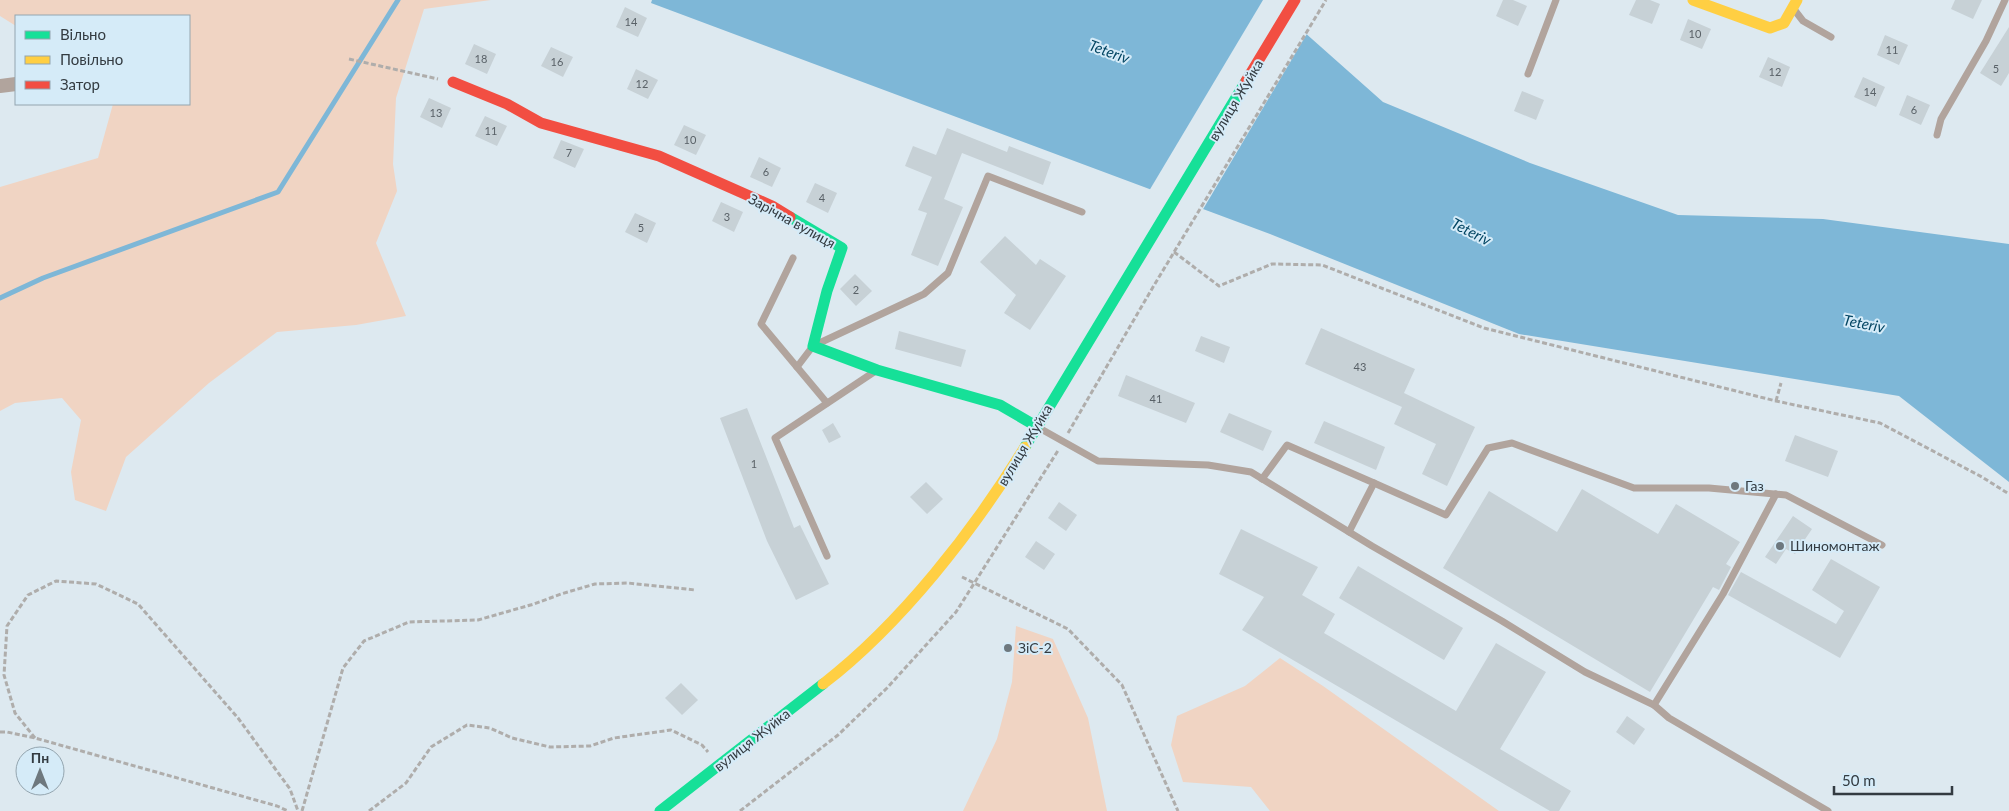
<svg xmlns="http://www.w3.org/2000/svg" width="2009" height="811" font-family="Lato,sans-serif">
  <rect width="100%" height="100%" fill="#dde9f0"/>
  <!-- green -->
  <g fill="#f0d4c3">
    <polygon points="0,0 491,0 424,9 396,98 393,164 397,191 376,243 406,316 356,325 277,332 209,383 126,457 106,511 75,500 71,472 81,420 62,398 15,403 0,411 0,187 98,158 113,104 189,104 189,16 16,16 16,26 0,16"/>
    <polygon points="1016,626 1053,639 1088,718 1107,811 963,811 997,739 1012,682"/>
    <polygon points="1280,658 1323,686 1499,811 1270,811 1251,787 1183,782 1171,745 1177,716 1245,686"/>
  </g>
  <!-- water -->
  <polygon fill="#7eb7d7" points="652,0 1268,0 1383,102 1530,163 1678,215 1823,219 2009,244 2009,482 1899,396 1519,334 1270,234 651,3"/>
  <!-- pier -->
  <polygon fill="#dde9f0" points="1263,0 1272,0 1308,32 1202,211 1149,191"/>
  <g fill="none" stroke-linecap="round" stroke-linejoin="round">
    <!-- stream -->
    <polyline stroke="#7eb7d7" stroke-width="5" points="0,298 43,278 278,192 398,0"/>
  </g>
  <!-- building -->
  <g fill="#c7d1d6">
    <polygon points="1503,0 1513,0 1527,6 1518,26 1496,16"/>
    <polygon points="1636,0 1650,0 1660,4 1652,24 1629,15"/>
    <polygon points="1955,0 1982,0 1973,19 1951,9"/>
    <polygon points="625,7 647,18 638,37 616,27"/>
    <polygon points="1688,19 1711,29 1702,49 1680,40"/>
    <polygon points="2009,27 2009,73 2001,86 1980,73"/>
    <polygon points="1885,35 1908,45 1899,65 1877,55"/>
    <polygon points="474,44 496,54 487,74 465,64"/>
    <polygon points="551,47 573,57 563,77 541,66"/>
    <polygon points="1768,57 1790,67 1782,87 1759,77"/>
    <polygon points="636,69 658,80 648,99 627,89"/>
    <polygon points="1863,77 1885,87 1876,107 1854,97"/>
    <polygon points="1522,91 1544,100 1536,120 1514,111"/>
    <polygon points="1907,95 1930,105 1921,125 1899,115"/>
    <polygon points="429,98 451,108 442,128 420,117"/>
    <polygon points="485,116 507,126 497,146 475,136"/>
    <polygon points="684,125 706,135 696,155 674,145"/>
    <polygon points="947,128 1007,152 1009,146 1051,162 1043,185 962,153 944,199 963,207 938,266 911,255 927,213 918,210 932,177 905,166 913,146 936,155"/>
    <polygon points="561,140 584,149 575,168 553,158"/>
    <polygon points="759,157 781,168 772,187 750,177"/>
    <polygon points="815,183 837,193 828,213 806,202"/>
    <polygon points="721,202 743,212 734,232 712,221"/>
    <polygon points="635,213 656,223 647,243 625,232"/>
    <polygon points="1005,236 1036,265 1040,259 1066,276 1030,330 1004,313 1016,295 980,262"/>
    <polygon points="855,274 872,291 856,306 840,289"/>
    <polygon points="1321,328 1415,369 1404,393 1475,427 1447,486 1422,474 1436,444 1394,424 1402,407 1305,364"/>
    <polygon points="899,331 966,350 961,367 895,349"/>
    <polygon points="1201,336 1230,347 1224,363 1195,351"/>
    <polygon points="1126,375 1195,403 1186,423 1118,396"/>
    <polygon points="747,408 794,528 800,525 829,584 796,600 767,541 720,418"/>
    <polygon points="1229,413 1272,431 1263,451 1220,432"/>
    <polygon points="1324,421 1385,447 1376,470 1314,443"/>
    <polygon points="833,423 841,437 829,443 822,430"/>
    <polygon points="1795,435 1838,451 1828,477 1785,461"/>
    <polygon points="926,482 943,499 927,514 910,497"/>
    <polygon points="1582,489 1658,534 1676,504 1740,542 1726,564 1731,567 1719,590 1713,587 1650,692 1443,568 1489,491 1557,532"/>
    <polygon points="1059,502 1077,515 1066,531 1048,518"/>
    <polygon points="1793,516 1812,529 1795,554 1786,549 1776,564 1765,557"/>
    <polygon points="1241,529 1318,567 1302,595 1335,614 1324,633 1456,711 1496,643 1546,672 1500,749 1571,791 1559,811 1550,811 1242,630 1264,597 1219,574"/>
    <polygon points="1036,541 1055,554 1044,570 1025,557"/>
    <polygon points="1831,559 1880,587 1840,658 1728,595 1741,572 1836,624 1844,611 1812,590"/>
    <polygon points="1358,566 1463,628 1444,660 1339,598"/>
    <polygon points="681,683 698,700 682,715 665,698"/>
    <polygon points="1627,716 1645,729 1634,745 1616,732"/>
  </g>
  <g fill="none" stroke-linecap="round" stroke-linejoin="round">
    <!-- path -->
    <g stroke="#afadab" stroke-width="3" stroke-dasharray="5 2.5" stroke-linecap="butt">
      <polyline points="349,59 438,79"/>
      <polyline points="1174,252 1219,286 1272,264 1322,265 1484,328 1776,401 1880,423 1982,477 2009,494"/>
      <polyline points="1776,401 1781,383"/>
      <polyline points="1068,433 1153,287 1326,0"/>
      <polyline points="962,577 1068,629 1122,685 1178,811"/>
      <polyline points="0,732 7,732 35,738 277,806 288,811"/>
      <polyline points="35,738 15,713 4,675 7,626 28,595 56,581 96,584 138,604 238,718 290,789 298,811"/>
      <polyline points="302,811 343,668 364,641 409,622 478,620 534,604 561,594 595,584 628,583 695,590"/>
      <polyline points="369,811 406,783 431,747 467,725 490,728 512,738 550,747 590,746 614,738 671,730 702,745 708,752"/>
      <polyline points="740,811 838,735 887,688 956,612 1059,449"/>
    </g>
    <!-- lane -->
    <g stroke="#b1a49d" stroke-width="7">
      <polyline points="1793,8 1803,21 1831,37"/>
      <polyline points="1528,74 1556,0"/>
      <polyline points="1937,135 1941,119 1986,41 2005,0"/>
      <polyline points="793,258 761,324 827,403"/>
      <polyline points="797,367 813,346 924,294 948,273 988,176 1082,212"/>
      <polyline points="1041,429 1098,461 1208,465 1251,472 1372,546 1502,621 1585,672 1654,705 1723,594 1776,494"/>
      <polyline points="1262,479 1287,445 1374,483 1349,532"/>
      <polyline points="1374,483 1446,515 1488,448 1512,443 1634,488 1709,488 1786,495 1882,545"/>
      <polyline points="827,556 775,438 874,372"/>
      <polyline points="1654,705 1669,718 1828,811"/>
    </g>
    <!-- street -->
    <polyline stroke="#b1a49d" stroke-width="14" points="0,86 16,84"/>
    <!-- fast -->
    <g stroke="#16e098" stroke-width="11">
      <polyline points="790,217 842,248 827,291 813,346 877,370 1000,405 1036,426"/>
      <polyline points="1025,447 1246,81"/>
      <polyline points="660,811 823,684"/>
    </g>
    <!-- slow -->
    <g stroke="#ffcf43" stroke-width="11">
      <polyline points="1693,0 1770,28 1784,23 1797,0"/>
      <path d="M 823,684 C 901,624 974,530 1025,447"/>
    </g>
    <!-- jam -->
    <g stroke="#f24e42" stroke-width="11">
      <polyline points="1246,81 1295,0"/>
      <polyline points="453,82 507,104 541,123 659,156 772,206 790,217"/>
    </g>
  </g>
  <!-- markers -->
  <g fill="#6e787e" stroke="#d5ebf8" stroke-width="2">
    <circle cx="1735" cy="486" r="5"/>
    <circle cx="1780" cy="546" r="5"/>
    <circle cx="1008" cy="648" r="5"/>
  </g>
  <g text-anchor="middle" stroke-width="4" stroke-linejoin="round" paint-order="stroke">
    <!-- number labels -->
    <g font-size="11" fill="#596167">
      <text x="631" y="26">14</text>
      <text x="1695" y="38">10</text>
      <text x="1892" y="54">11</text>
      <text x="481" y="63">18</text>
      <text x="557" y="66">16</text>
      <text x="1996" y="73">5</text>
      <text x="1775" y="76">12</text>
      <text x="642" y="88">12</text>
      <text x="1870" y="96">14</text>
      <text x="1914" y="114">6</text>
      <text x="436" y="117">13</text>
      <text x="491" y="135">11</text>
      <text x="690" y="144">10</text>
      <text x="569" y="157">7</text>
      <text x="766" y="176">6</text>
      <text x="822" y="202">4</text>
      <text x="727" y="221">3</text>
      <text x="641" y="232">5</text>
      <text x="856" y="294">2</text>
      <text x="1360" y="371">43</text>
      <text x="1156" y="403">41</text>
      <text x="754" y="468">1</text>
    </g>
    <!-- street labels -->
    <g font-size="14" fill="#333b41" stroke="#d5ebf8">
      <text transform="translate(1236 100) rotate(-59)" y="5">вулиця Жуйка</text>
      <text transform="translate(792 221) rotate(29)" y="5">Зарічна вулиця</text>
      <text transform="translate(1025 445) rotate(-59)" y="5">вулиця Жуйка</text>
      <text transform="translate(752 740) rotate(-38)" y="5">вулиця Жуйка</text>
    </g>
    <!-- poi labels -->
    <g font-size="14" fill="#333b41" stroke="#d5ebf8" text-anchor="start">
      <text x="1745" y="491">Газ</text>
      <text x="1790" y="551">Шиномонтаж</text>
      <text x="1018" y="653">ЗіС-2</text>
    </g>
    <!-- water labels -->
    <g font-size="15" font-style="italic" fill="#044663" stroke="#d5ebf8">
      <text transform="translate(1109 52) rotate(20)" y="5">Teteriv</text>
      <text transform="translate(1471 232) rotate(27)" y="5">Teteriv</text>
      <text transform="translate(1864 324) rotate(11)" y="5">Teteriv</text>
    </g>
  </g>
  <!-- legend -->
  <rect x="15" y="15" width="175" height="90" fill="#d5ebf8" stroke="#94a5af"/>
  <rect x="25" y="31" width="25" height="8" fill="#16e098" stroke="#94a5af"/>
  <text x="60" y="40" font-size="15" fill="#333b41">Вільно</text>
  <rect x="25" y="56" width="25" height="8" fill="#ffcf43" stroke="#94a5af"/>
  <text x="60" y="65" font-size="15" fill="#333b41">Повільно</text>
  <rect x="25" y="81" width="25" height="8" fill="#f24e42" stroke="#94a5af"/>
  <text x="60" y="90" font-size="15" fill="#333b41">Затор</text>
  <!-- north arrow -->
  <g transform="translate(40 771)"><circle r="24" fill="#d5ebf8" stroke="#94a5af"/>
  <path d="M0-4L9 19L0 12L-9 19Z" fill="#6e787e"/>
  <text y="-8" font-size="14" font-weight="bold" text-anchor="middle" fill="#333b41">Пн</text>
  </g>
  <!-- scale -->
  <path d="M1834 786v8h118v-8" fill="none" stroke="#333b41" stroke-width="2.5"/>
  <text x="1842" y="786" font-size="15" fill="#333b41" stroke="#d5ebf8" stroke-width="4" paint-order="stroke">50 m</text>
</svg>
